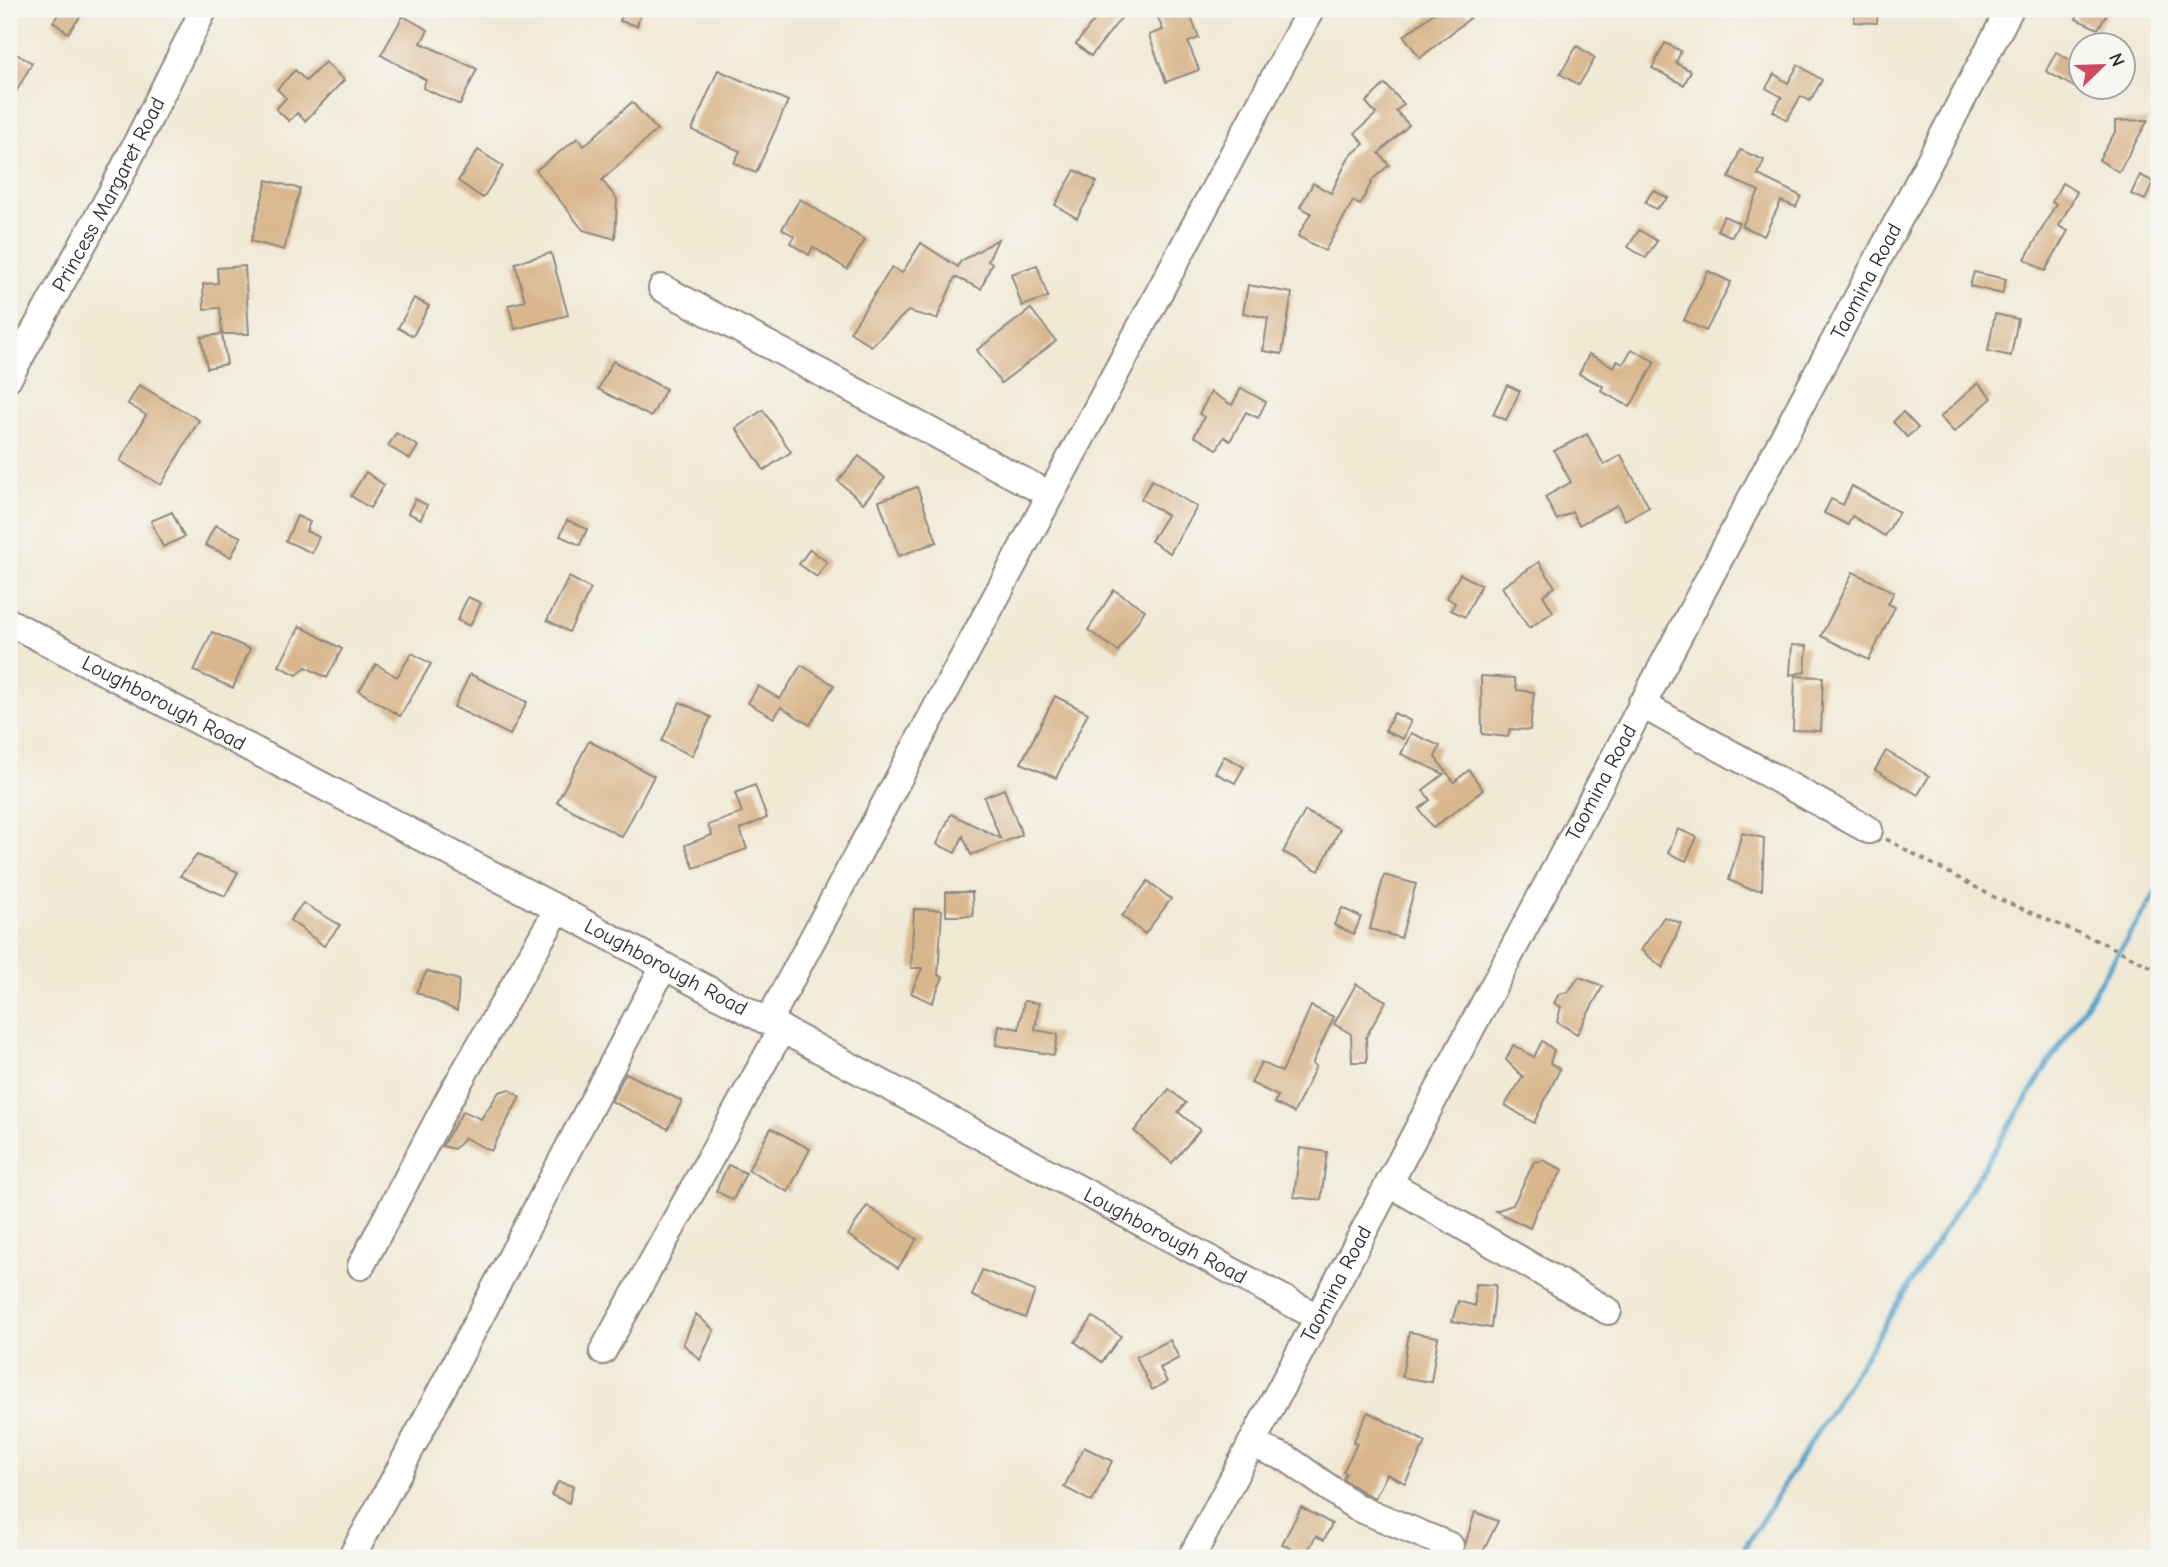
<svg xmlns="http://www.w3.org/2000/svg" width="2168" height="1567" font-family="'Comic Neue',sans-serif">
  <rect width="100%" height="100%" fill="#f6f6f2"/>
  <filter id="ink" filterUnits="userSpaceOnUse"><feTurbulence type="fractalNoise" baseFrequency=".0143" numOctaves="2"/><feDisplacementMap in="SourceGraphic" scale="14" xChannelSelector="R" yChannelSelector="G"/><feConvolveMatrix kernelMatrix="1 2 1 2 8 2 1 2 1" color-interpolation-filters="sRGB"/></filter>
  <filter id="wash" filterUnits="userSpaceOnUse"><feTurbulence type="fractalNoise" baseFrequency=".00686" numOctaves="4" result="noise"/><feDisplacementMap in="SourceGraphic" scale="28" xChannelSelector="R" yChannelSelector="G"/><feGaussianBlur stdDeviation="1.57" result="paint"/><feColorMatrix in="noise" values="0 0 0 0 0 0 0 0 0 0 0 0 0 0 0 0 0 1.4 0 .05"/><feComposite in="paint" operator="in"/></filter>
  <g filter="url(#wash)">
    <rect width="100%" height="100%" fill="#f0e9d4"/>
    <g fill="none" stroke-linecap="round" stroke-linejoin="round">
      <!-- stream -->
      <polyline stroke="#52a6ce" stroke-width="5" points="1738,1558 2159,888"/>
    </g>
    <g id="blocks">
      <!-- building -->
      <g fill="#d9b78d">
        <polygon points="62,9 74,9 82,14 68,33 53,22"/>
        <polygon points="624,9 642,9 637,26 620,21"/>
        <polygon points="1103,9 1110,9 1121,18 1091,56 1076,44"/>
        <polygon points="1168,9 1188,9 1199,38 1188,42 1199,70 1166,82 1149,35 1163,30 1156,13"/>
        <polygon points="1439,9 1463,9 1470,18 1420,58 1404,36"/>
        <polygon points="1854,9 1878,9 1877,23 1854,22"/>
        <polygon points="2063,9 2110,9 2098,29 2076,19 2077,17"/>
        <polygon points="403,16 428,30 421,43 477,69 460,105 423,88 426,80 381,55"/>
        <polygon points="1665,43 1681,51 1676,63 1691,71 1684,85 1652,68"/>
        <polygon points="1577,46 1595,58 1579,85 1560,74"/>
        <polygon points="9,50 32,63 9,105"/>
        <polygon points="2056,52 2081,66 2081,75 2074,87 2046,71"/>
        <polygon points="325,62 344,80 305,121 297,113 289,121 276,109 286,98 277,89 295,70 306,81"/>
        <polygon points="1798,65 1822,80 1810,101 1801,96 1787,120 1773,111 1782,97 1766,88 1774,74 1788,83"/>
        <polygon points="718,70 788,101 756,173 734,163 740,151 692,130"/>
        <polygon points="1385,84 1404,104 1396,111 1409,125 1379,153 1389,165 1373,179 1360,205 1353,201 1325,251 1298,236 1311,213 1300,207 1313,183 1331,193 1349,157 1364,144 1355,133 1376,114 1366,102"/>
        <polygon points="632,102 657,130 602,180 617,199 615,239 583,230 536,170 578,138 584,146"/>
        <polygon points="2148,120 2119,172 2099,160 2115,132 2115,121"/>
        <polygon points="478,150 503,166 483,198 458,181"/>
        <polygon points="1740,150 1764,160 1758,175 1801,196 1796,207 1781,201 1764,236 1742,226 1759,191 1729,178"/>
        <polygon points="1075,170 1097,182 1077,218 1055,205"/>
        <polygon points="2140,175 2154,182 2145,200 2131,194"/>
        <polygon points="267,180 300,189 284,250 251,241"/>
        <polygon points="2062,183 2077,192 2059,226 2068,231 2045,271 2025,259 2056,204 2052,202"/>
        <polygon points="1653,190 1668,198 1656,209 1645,203"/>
        <polygon points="800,199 865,240 847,269 813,247 809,255 790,243 794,236 782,229"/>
        <polygon points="1724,216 1739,223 1732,237 1717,230"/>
        <polygon points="1639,230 1657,241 1646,258 1628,247"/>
        <polygon points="998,239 988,261 992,263 981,289 955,277 937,319 908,311 871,346 850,332 892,267 902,273 921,243 958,267 960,262"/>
        <polygon points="551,253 568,315 515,329 508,305 525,301 515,263"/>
        <polygon points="1037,265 1048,297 1022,306 1011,274"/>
        <polygon points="245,266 249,334 222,334 220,308 204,309 203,284 218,283 217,268"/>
        <polygon points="1708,271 1731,282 1706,331 1684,320"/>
        <polygon points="1974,272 2006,279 2002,294 1970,286"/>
        <polygon points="1248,285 1292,293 1282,354 1263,351 1268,318 1243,313"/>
        <polygon points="414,298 429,306 413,336 398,328"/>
        <polygon points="1031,309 1056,341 1001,383 977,350"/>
        <polygon points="1995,314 2018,319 2011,356 1988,351"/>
        <polygon points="222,334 227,364 207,368 201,337"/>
        <polygon points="1632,349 1655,362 1630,407 1601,391 1603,386 1579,374 1589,354 1614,367 1617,361 1623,364"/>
        <polygon points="613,361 666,389 651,417 598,389"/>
        <polygon points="1978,383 1992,398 1954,432 1940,417"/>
        <polygon points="139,385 199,420 161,485 120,461 146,415 128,404"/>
        <polygon points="1507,385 1520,391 1506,420 1493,414"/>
        <polygon points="1241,388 1266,402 1258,418 1246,412 1230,441 1224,437 1217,449 1194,436 1204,417 1199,414 1211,392 1232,405"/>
        <polygon points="763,410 791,452 764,470 736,428"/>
        <polygon points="1903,412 1918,428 1907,437 1893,422"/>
        <polygon points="396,433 418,446 410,459 388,446"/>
        <polygon points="1587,434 1604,465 1621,455 1649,507 1625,520 1617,505 1579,525 1572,512 1557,520 1545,497 1571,482 1554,451"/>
        <polygon points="859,456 885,478 863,503 838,481"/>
        <polygon points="366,472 384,485 370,508 351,496"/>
        <polygon points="1152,480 1197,507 1170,553 1151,541 1167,515 1141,499"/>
        <polygon points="1852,486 1899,512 1885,536 1852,516 1848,525 1824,513 1831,499 1843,505"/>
        <polygon points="917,487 937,542 899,556 879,501"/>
        <polygon points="415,499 427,505 421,519 408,513"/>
        <polygon points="172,512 184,537 163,547 151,521"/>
        <polygon points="297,516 310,522 306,531 319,537 312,553 286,541"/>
        <polygon points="567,520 587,529 580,545 560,536"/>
        <polygon points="215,525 241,537 231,557 205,545"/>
        <polygon points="810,549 827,562 817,577 799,564"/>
        <polygon points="1539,562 1555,587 1543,595 1553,612 1529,628 1502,587"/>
        <polygon points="1853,572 1894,592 1888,604 1895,607 1869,660 1821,636"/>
        <polygon points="1460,574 1481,585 1465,617 1451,610 1455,603 1447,598"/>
        <polygon points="569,577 591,589 569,632 547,620"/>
        <polygon points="1114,590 1145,610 1118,651 1088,630"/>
        <polygon points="468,597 481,603 470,626 457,620"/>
        <polygon points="300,626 342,649 327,678 306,667 297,675 279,666"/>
        <polygon points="212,632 250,649 233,688 194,671"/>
        <polygon points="1792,645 1807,646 1805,672 1790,675"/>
        <polygon points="412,653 431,664 400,716 359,691 376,664 397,677"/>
        <polygon points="801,665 834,685 810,725 781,707 774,718 748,703 758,686 780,699"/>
        <polygon points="470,674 527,702 510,735 454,707"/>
        <polygon points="1481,676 1514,678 1517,690 1534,692 1530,730 1510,729 1508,737 1482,734"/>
        <polygon points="1795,676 1823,677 1821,731 1793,730"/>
        <polygon points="1055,696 1088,713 1056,778 1021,763"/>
        <polygon points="680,702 711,717 692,756 662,741"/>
        <polygon points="1394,713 1411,721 1403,739 1385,731"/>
        <polygon points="1411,733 1440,746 1435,757 1454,782 1469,770 1483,790 1433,828 1419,809 1430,800 1423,790 1444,774 1401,754"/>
        <polygon points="589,741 654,776 622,837 557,802"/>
        <polygon points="1886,751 1929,776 1918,795 1875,770"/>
        <polygon points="1224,756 1244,767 1235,783 1215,773"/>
        <polygon points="755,785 767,818 740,829 747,849 694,868 685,845 712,835 708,825 742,813 735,793"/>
        <polygon points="1004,789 1022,835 971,855 963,836 955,853 937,844 951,814 1000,838 984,797"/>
        <polygon points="1305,811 1340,829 1319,871 1283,852"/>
        <polygon points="1678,829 1697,837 1686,861 1668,853"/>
        <polygon points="1742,833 1764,838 1762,890 1749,889 1729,880"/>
        <polygon points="197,855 238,872 225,896 180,876"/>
        <polygon points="1384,875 1416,884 1401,938 1370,929"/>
        <polygon points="1148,881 1171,899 1145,934 1122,916"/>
        <polygon points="946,892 972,892 973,916 946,916"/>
        <polygon points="303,903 340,925 324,946 290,920"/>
        <polygon points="1342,908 1361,917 1354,934 1334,925"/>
        <polygon points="914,909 942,910 938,975 943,977 932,1003 911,993 922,968 911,968"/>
        <polygon points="1664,917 1681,923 1663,968 1641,950"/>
        <polygon points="427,971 459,980 457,1011 416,992"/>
        <polygon points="1579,977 1603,986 1577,1034 1557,1022 1561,1007 1554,1003 1559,994 1568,992"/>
        <polygon points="1356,984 1386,1001 1366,1037 1367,1062 1352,1062 1351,1034 1334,1024"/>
        <polygon points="1024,1001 1039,1003 1035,1030 1058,1034 1054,1055 996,1045 999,1025 1019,1029"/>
        <polygon points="1311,1006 1334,1017 1312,1064 1316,1066 1294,1113 1274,1103 1278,1096 1251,1083 1261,1062 1282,1072"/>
        <polygon points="1542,1041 1554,1050 1550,1063 1560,1069 1534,1123 1505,1105 1523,1077 1506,1060 1513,1045 1534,1057"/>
        <polygon points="626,1073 682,1101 668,1129 611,1101"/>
        <polygon points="509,1089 520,1097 491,1151 465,1138 454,1149 442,1146 463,1111 481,1119 499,1092"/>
        <polygon points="1169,1089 1186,1103 1178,1112 1200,1130 1172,1163 1134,1131"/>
        <polygon points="771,1128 810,1149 788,1192 748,1170"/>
        <polygon points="1300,1148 1327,1152 1321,1200 1294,1197"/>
        <polygon points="1543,1160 1563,1170 1536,1211 1530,1228 1495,1211 1513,1205 1534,1162"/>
        <polygon points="728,1165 746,1173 733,1200 716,1191"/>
        <polygon points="867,1206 917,1239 898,1268 848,1235"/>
        <polygon points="982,1270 1035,1291 1025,1318 972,1296"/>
        <polygon points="1475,1284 1496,1285 1491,1328 1452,1321 1458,1301 1475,1306"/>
        <polygon points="696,1314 714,1330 700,1360 683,1344"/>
        <polygon points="1093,1317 1121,1336 1102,1362 1075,1342"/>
        <polygon points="1409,1332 1438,1337 1431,1382 1402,1377"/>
        <polygon points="1170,1340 1179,1358 1160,1368 1167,1382 1152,1390 1136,1357"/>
        <polygon points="1368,1412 1426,1442 1405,1483 1387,1474 1375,1498 1364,1493 1343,1479 1346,1473 1343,1472 1357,1444 1353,1442"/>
        <polygon points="1084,1447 1112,1461 1092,1502 1064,1487"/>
        <polygon points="558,1482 573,1486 569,1503 551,1495"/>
        <polygon points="1301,1507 1332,1524 1324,1540 1316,1536 1305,1556 1282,1544"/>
        <polygon points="1475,1512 1498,1521 1480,1558 1461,1558"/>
      </g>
    </g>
  </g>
  <g filter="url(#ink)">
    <use href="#blocks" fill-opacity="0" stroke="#8e8a80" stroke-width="2"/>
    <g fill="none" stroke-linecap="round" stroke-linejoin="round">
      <!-- minor casing -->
      <g stroke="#8e8a80" stroke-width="30">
        <g id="minor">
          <polyline points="662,288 1050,495"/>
          <path id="s1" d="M 9,377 L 113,190 L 204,9"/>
          <path id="s2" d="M 9,622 L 558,909 L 1319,1318"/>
          <polyline points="1641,704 1869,830"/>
          <polyline points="768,1022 1311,9"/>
          <polyline points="1389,1183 1608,1311"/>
          <polyline points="361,1266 449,1099 558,909"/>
          <polyline points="603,1351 782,1029"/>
          <polyline points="1251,1444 1288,1459 1356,1507 1450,1546"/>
          <polyline points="351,1558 400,1469 664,966"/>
          <path id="s3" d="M 1191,1558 L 2010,9"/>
        </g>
      </g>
      <!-- path -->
      <polyline stroke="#8e8a80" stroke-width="3.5" stroke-dasharray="5 5" stroke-linecap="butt" points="1886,839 1992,896 2112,947 2159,971"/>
      <!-- minor -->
      <use href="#minor" stroke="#fff" stroke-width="26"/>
    </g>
  </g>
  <g text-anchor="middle" stroke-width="7" stroke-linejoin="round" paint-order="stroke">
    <!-- street labels -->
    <g font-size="21" fill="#2b2b2b" stroke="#f6f6f2">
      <text dy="7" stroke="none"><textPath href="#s1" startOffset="208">Princess Margaret Road</textPath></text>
      <text dy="7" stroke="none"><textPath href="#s3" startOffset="1444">Taomina Road</textPath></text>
      <text dy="7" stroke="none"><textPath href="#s2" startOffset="175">Loughborough Road</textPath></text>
      <text dy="7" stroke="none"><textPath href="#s3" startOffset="877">Taomina Road</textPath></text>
      <text dy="7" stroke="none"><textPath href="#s2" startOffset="742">Loughborough Road</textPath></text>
      <text dy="7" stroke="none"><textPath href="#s2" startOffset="1309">Loughborough Road</textPath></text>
      <text dy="7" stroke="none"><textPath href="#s3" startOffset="310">Taomina Road</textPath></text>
    </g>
  </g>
  <!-- margin -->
  <rect width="2168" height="1567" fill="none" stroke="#f6f6f2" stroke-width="35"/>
  <!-- north arrow -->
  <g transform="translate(2102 66) rotate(67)"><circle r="33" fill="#f6f6f2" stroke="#a5a5a2" stroke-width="2"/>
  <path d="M0-5L12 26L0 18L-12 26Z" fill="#d1495b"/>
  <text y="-10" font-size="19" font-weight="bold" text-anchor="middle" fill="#2b2b2b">N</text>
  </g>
</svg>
